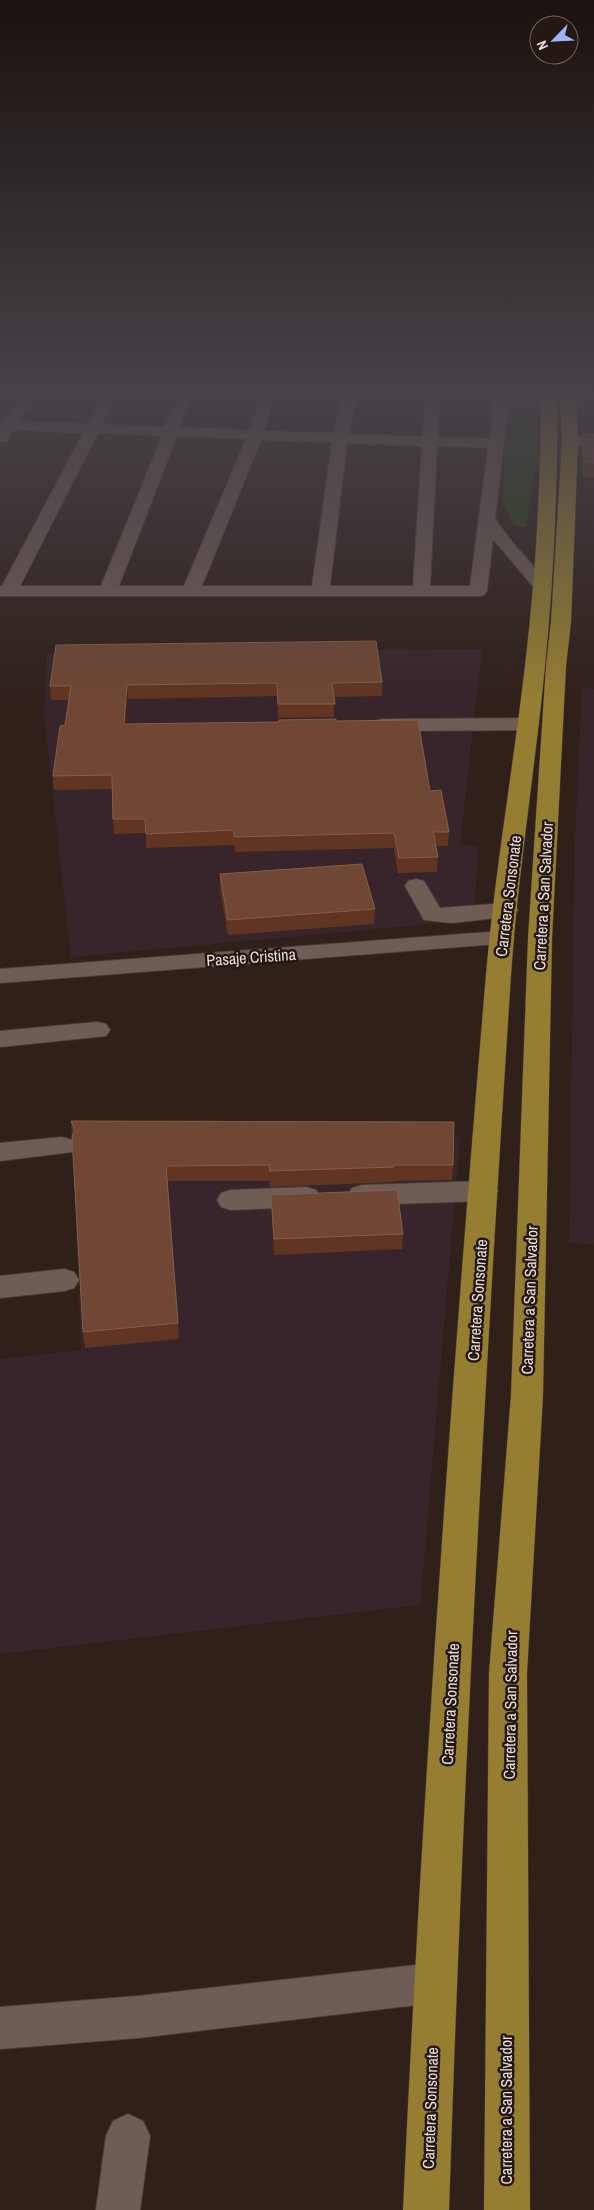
<svg xmlns="http://www.w3.org/2000/svg" width="594" height="2210" font-family="'Archivo Narrow',sans-serif">
  <rect width="100%" height="100%" fill="#2f201a"/>
  <!-- industrial -->
  <g fill="#38252c">
    <polygon points="482,649 460,845 478,846 474,920 71,957 44,713 47,653"/>
    <polygon points="582,688 594,689 594,1245 569,1243 575,841"/>
    <polygon points="73,1137 460,1137 420,1605 0,1654 0,1359 81,1350"/>
  </g>
  <!-- green -->
  <polygon fill="#2a4019" points="506,391 536,391 538,451 526,527 514,526 503,504"/>
  <g fill="none" stroke-linecap="round" stroke-linejoin="round">
    <!-- minor casing -->
    <g stroke="#493c38" stroke-width="2">
      <g id="minor">
        <path d="M 0,391 L 37,391 L 19,421 L 87,424 L 105,391 L 119,391 L 102,424 L 165,427 L 180,391 L 194,391 L 180,427 L 249,430 L 263,391 L 277,391 L 264,431 L 334,433 L 343,391 L 357,391 L 349,434 L 423,437 L 426,391 L 440,391 L 438,437 L 489,439 L 493,416 L 492,391 L 506,391 L 507,416 L 495,519 L 513,543 L 552,587 L 549,591 L 543,592 L 537,591 L 493,539 L 487,591 L 484,595 L 478,596 L 0,596 L 0,586 L 2,586 L 83,433 L 14,430 L 7,441 L 0,442 L 0,421 L 5,421 L 18,398 L 0,398 ZM 98,433 L 162,436 L 101,586 L 20,586 ZM 177,436 L 246,439 L 184,586 L 119,586 ZM 261,440 L 332,442 L 312,586 L 202,586 ZM 347,443 L 422,446 L 413,586 L 330,586 ZM 437,446 L 488,448 L 470,586 L 430,586 Z"/>
        <polygon points="570,437 594,438 594,448 565,445 562,442 565,439"/>
        <polygon points="529,718 536,720 539,724 536,728 529,730 382,731 375,729 372,725 375,721 382,719"/>
        <polygon points="416,879 424,881 440,908 506,903 514,905 518,910 514,915 506,917 451,923 424,920 405,886 408,881"/>
        <polygon points="502,931 510,933 514,938 510,943 0,983 0,969"/>
        <polygon points="97,1022 106,1024 110,1030 106,1036 0,1047 0,1031"/>
        <polygon points="62,1137 72,1140 75,1146 72,1152 0,1161 0,1143"/>
        <polygon points="484,1181 494,1184 498,1191 494,1198 484,1201 362,1205 352,1202 348,1195 352,1188 362,1185"/>
        <polygon points="306,1187 316,1190 320,1197 316,1204 306,1207 231,1210 221,1207 217,1200 221,1193 231,1190"/>
        <polygon points="64,1269 74,1272 79,1280 74,1288 64,1291 0,1298 0,1276"/>
        <polygon points="434,1963 448,1969 454,1983 448,1997 434,2003 138,2038 0,2049 0,2007 138,1996"/>
        <polygon points="128,2114 143,2121 150,2136 140,2210 96,2210 106,2136 113,2121"/>
      </g>
    </g>
    <!-- highway casing -->
    <g stroke="#493c38" stroke-width="1">
      <g id="highway">
        <path d="M 541,391 L 557,391 C 558,483 554,574 545,666 C 535,769 518,872 511,975 C 484,1386 462,1798 449,2210 L 403,2210 C 422,1798 451,1386 486,975 C 495,871 513,769 525,666 C 536,574 541,483 541,391 Z"/>
        <polygon points="568,393 573,395 576,398 578,443 571,622 566,666 552,938 543,1395 527,1673 530,2210 484,2210 489,1673 511,1395 528,938 546,666 551,622 562,443 560,398 563,395"/>
      </g>
    </g>
    <!-- minor -->
    <use href="#minor" fill="#6e5c55" fill-rule="evenodd"/>
    <!-- highway -->
    <use href="#highway" fill="#957e32" fill-rule="evenodd"/>
  </g>
  <!-- wall -->
  <g fill="#613521">
    <polygon points="583,434 594,434 594,478 582,477 582,449"/>
    <polygon points="56,645 382,682 382,696 334,697 334,717 278,718 277,696 128,699 126,724 336,721 430,791 449,832 448,846 436,846 438,857 437,872 398,873 394,848 235,852 234,845 146,848 146,833 114,834 113,819 112,789 54,790 53,776 65,725 69,700 51,700 50,686"/>
    <polygon points="220,874 375,909 374,924 228,935 220,889"/>
    <polygon points="71,1121 453,1165 452,1180 393,1181 393,1182 270,1187 270,1181 168,1181 179,1339 85,1348 83,1332 72,1136"/>
    <polygon points="271,1195 403,1234 402,1249 274,1255"/>
  </g>
  <!-- shaded-wall -->
  <polygon fill="#472516" points="127,685 128,699 125,738 124,724"/>
  <!-- building -->
  <g fill="#6f4734" stroke="#825e4e">
    <polygon points="583,434 594,434 594,463 584,462"/>
    <polygon points="376,641 382,682 332,683 335,704 278,704 277,683 127,685 124,724 279,722 279,720 336,719 336,721 418,720 430,791 441,790 449,832 433,832 438,857 399,858 394,833 234,837 234,830 146,834 145,819 113,819 112,775 53,776 60,726 65,725 71,686 50,686 56,645"/>
    <polygon points="362,864 375,909 228,920 220,874"/>
    <polygon points="71,1121 454,1122 453,1165 394,1165 394,1167 270,1171 269,1165 166,1166 178,1323 83,1332 72,1137 75,1130"/>
    <polygon points="397,1190 403,1234 274,1239 271,1195"/>
  </g>
  <!-- sky -->
  <linearGradient id="sky" x2="0" y2="1"><stop stop-color="#1a120e"/><stop offset="0.56" stop-color="#474249"/><stop offset="1" stop-color="#474249" stop-opacity="0"/></linearGradient>
  <rect width="594" height="701" fill="url(#sky)"/>
  <g text-anchor="middle" stroke-width="5" stroke-linejoin="round" paint-order="stroke">
    <!-- street labels -->
    <g font-size="16" fill="#e7dcd8" stroke="#251711">
      <text transform="translate(508 896) rotate(-83)" y="6">Carretera Sonsonate</text>
      <text transform="translate(543 896) rotate(-87)" y="6">Carretera a San Salvador</text>
      <text transform="translate(251 957) rotate(-4)" y="6">Pasaje Cristina</text>
      <text transform="translate(477 1300) rotate(-86)" y="6">Carretera Sonsonate</text>
      <text transform="translate(529 1300) rotate(-88)" y="6">Carretera a San Salvador</text>
      <text transform="translate(450 1704) rotate(-87)" y="6">Carretera Sonsonate</text>
      <text transform="translate(510 1705) rotate(-89)" y="6">Carretera a San Salvador</text>
      <text transform="translate(430 2108) rotate(-88)" y="6">Carretera Sonsonate</text>
      <text transform="translate(506 2110) rotate(-90)" y="6">Carretera a San Salvador</text>
    </g>
  </g>
  <!-- north arrow -->
  <g transform="translate(554 40) rotate(246)"><circle r="24" fill="#251711" stroke="#736661"/>
  <path d="M0-4L9 19L0 12L-9 19Z" fill="#9cb4fd"/>
  <text y="-8" font-size="14" font-weight="bold" text-anchor="middle" fill="#e7dcd8">N</text>
  </g>
</svg>
